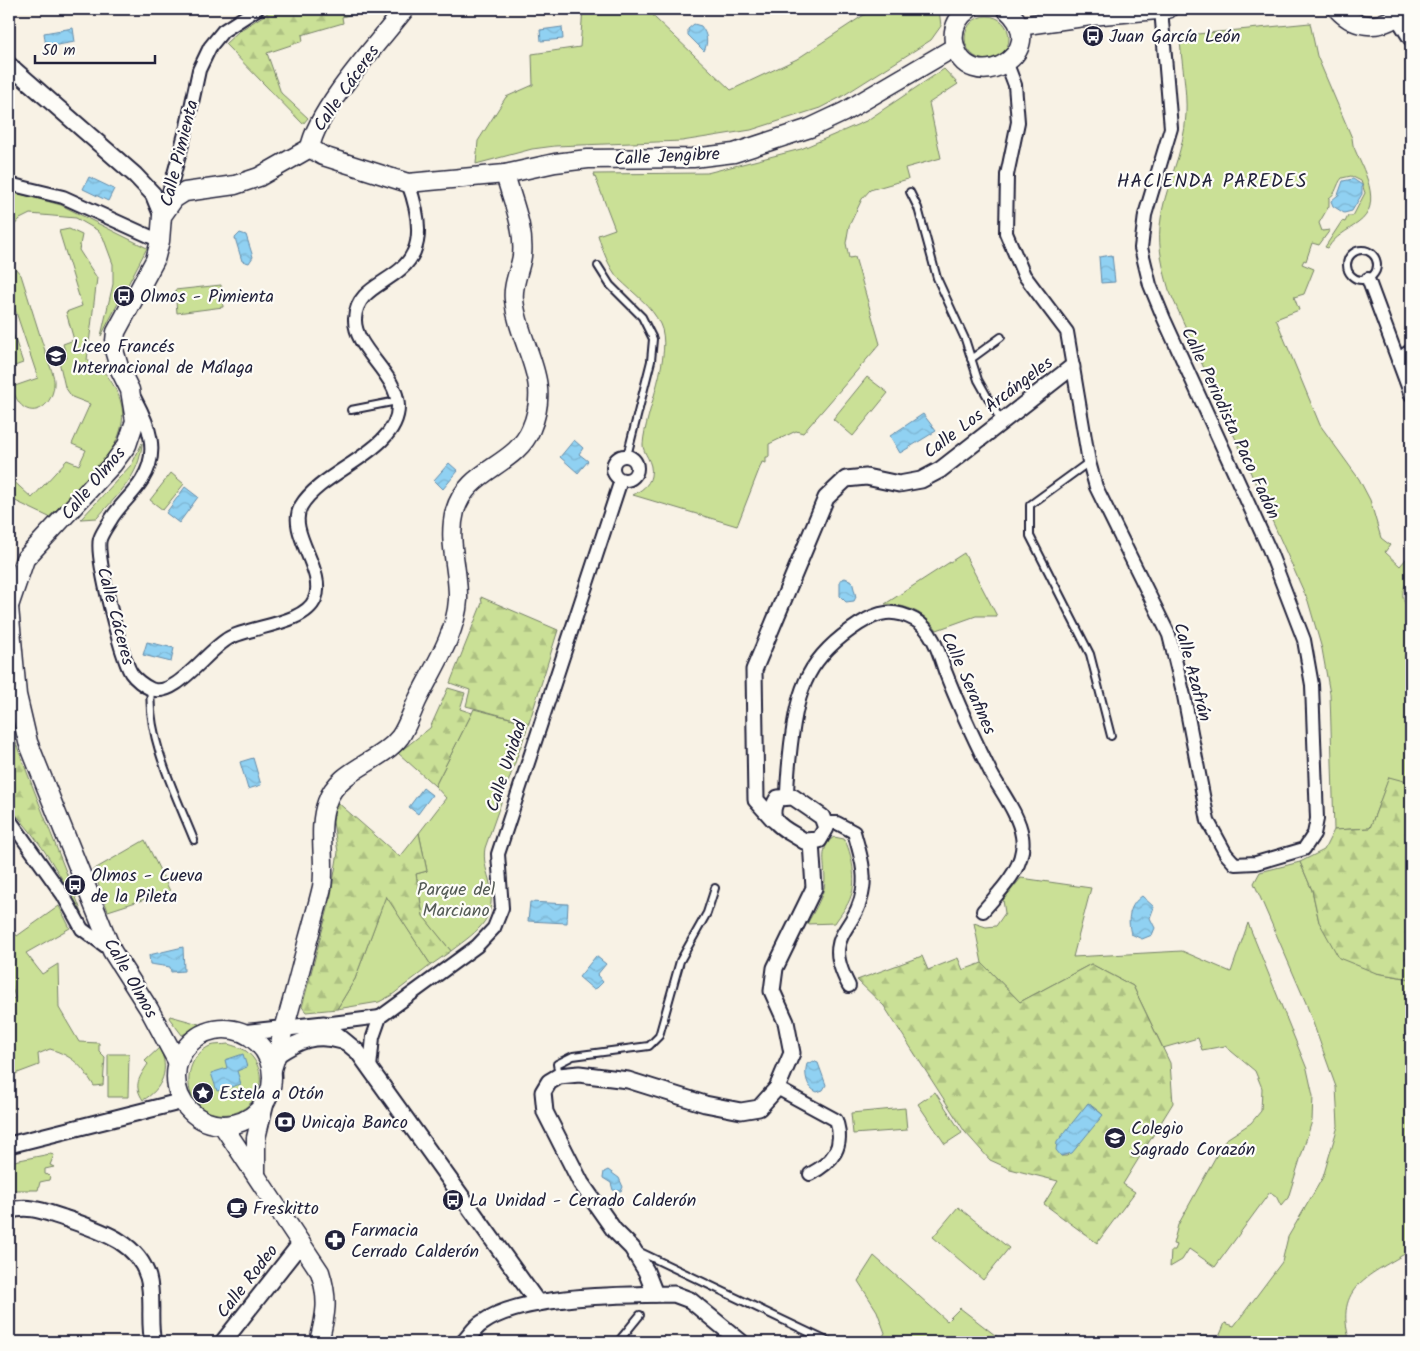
<svg xmlns="http://www.w3.org/2000/svg" width="1420" height="1351" font-family="Kalam,sans-serif">
  <defs>
    <pattern id="forest-firs" width="22" height="20" patternUnits="userSpaceOnUse" patternTransform="scale(1.25)"><rect width="22" height="20" fill="#cae096"/><path d="M5 1l3.5 6h-7zM16 11l3.5 6h-7z" fill="#adc082"/></pattern>
    <pattern id="water-waves" width="16" height="10" patternUnits="userSpaceOnUse" patternTransform="scale(1.25)"><rect width="16" height="10" fill="#90d1f2"/><path d="M0 5q4-4 8 0t8 0" fill="none" stroke="#7cb3d0"/></pattern>
  </defs>
  <rect width="100%" height="100%" fill="#f8f2e5"/>
  <filter id="ink" filterUnits="userSpaceOnUse"><feTurbulence type="fractalNoise" baseFrequency=".02" numOctaves="2"/><feDisplacementMap in="SourceGraphic" scale="10" xChannelSelector="R" yChannelSelector="G"/><feConvolveMatrix kernelMatrix="1 2 1 2 8 2 1 2 1" color-interpolation-filters="sRGB"/></filter>
  <g filter="url(#ink)">
    <!-- green -->
    <g fill="#cae096" stroke="#768168">
      <polygon points="583,9 650,9 655,18 731,90 797,59 873,9 939,9 941,26 931,40 841,97 820,108 751,130 682,141 555,146 532,149 476,164 478,141 506,97 533,85 532,54 580,47"/>
      <circle cx="987" cy="38" r="22"/>
      <path d="M 1310,23 L 1317,56 L 1352,138 L 1353,145 C 1362,168 1385,204 1358,223 C 1347,231 1335,236 1328,248 L 1325,247 L 1342,221 L 1345,222 L 1348,216 L 1353,216 L 1365,193 L 1361,181 L 1351,176 L 1342,178 C 1336,185 1337,193 1329,198 L 1329,206 L 1319,223 L 1322,231 L 1330,230 L 1319,245 L 1312,243 L 1306,261 L 1304,260 L 1302,264 L 1314,269 L 1304,294 L 1294,297 L 1299,310 L 1276,319 L 1320,425 L 1359,479 L 1370,500 L 1381,538 L 1390,545 L 1385,552 L 1400,566 L 1407,558 L 1411,561 L 1411,576 L 1408,577 L 1409,581 C 1399,591 1402,602 1411,612 L 1411,783 L 1389,778 L 1370,828 L 1334,830 L 1330,694 L 1322,649 L 1308,601 L 1169,290 C 1163,269 1158,249 1160,226 C 1163,188 1185,153 1186,114 C 1187,90 1182,65 1180,41 L 1187,35 Z"/>
      <path d="M 944,69 L 958,84 L 929,103 L 941,158 L 905,168 L 908,179 L 870,190 L 862,199 L 849,226 L 846,243 L 849,258 L 855,257 L 880,344 L 803,433 L 796,431 L 769,444 L 769,457 L 766,457 L 766,463 L 762,462 L 737,526 L 633,495 C 640,491 649,486 651,476 C 654,461 642,453 643,444 C 645,413 674,352 660,324 C 652,306 633,293 619,279 C 609,268 602,249 598,235 L 615,229 L 594,174 L 707,173 L 801,149 L 866,121 Z"/>
      <polygon points="9,191 61,205 147,248 101,336 113,284 113,264 103,237 97,230 76,218 30,214 20,219 9,231"/>
      <path d="M 69,229 L 82,235 L 79,250 L 97,278 L 87,360 C 103,370 107,373 116,390 C 143,440 81,484 49,517 L 9,498 L 9,477 L 32,498 L 67,460 L 79,465 L 86,450 L 72,444 L 90,404 L 72,397 L 65,387 L 59,361 L 67,358 L 63,344 L 74,340 L 66,312 L 82,306 L 59,231 Z"/>
      <path d="M 9,261 L 21,275 C 30,303 38,330 47,357 C 49,365 55,376 54,384 C 53,410 25,423 14,393 L 9,395 L 9,388 L 38,378 L 9,291 Z"/>
      <polygon points="221,285 223,307 177,313 175,290"/>
      <polygon points="9,321 23,363 9,368"/>
      <polygon points="867,377 888,393 853,436 833,419"/>
      <path d="M 142,443 C 140,476 118,494 97,518 L 81,519 L 132,464 Z"/>
      <polygon points="171,473 184,484 163,510 150,500"/>
      <path d="M 964,553 L 997,616 L 976,616 L 937,630 C 924,612 907,605 885,604 Z"/>
      <path d="M 474,709 L 529,723 L 485,848 C 483,859 486,869 489,879 C 498,919 480,929 451,951 L 423,917 L 416,874 L 427,871 L 419,833 L 446,798 L 435,786 Z"/>
      <path d="M 834,837 L 844,839 C 852,852 857,882 851,896 C 848,906 840,915 835,923 L 807,924 C 813,913 821,900 824,888 C 828,871 816,848 834,837 Z"/>
      <polygon points="145,840 170,891 108,911 93,870"/>
      <path d="M 1300,862 L 1312,890 L 1319,922 L 1376,973 L 1411,979 L 1411,1250 C 1370,1276 1333,1285 1350,1342 L 1199,1342 L 1201,1336 L 1219,1337 L 1225,1323 L 1234,1326 L 1282,1262 L 1288,1237 L 1323,1177 L 1338,1126 L 1336,1087 L 1306,1003 L 1254,883 L 1260,872 Z"/>
      <polygon points="1021,878 1091,888 1073,957 1182,951 1231,972 1248,923 1307,1069 1313,1096 1312,1121 1288,1198 1281,1206 1276,1196 1270,1192 1215,1267 1189,1249 1182,1260 1170,1267 1171,1250 1175,1250 1177,1245 1173,1244 1178,1225 1225,1140 1251,1123 1261,1111 1262,1088 1255,1071 1225,1046 1202,1050 1198,1038 1163,1048 1133,986 1091,964 1020,1002 982,963 974,923 986,927 996,926 1005,913 1003,900"/>
      <polygon points="386,895 431,965 392,995 379,1002 337,1009 355,979"/>
      <path d="M 59,906 L 70,928 L 26,953 L 42,974 L 58,964 L 59,1008 L 79,1042 L 99,1043 L 99,1051 L 105,1057 L 103,1085 L 94,1086 C 82,1066 73,1056 50,1049 L 38,1054 L 39,1065 L 15,1074 L 9,1070 L 9,1000 L 15,998 L 9,975 L 9,925 L 17,936 Z"/>
      <polygon points="170,1016 199,1024 199,1027 182,1035 169,1018"/>
      <path d="M 228,1044 C 234,1046 242,1048 246,1051 C 279,1077 250,1128 207,1111 C 201,1108 192,1099 190,1091 C 186,1074 192,1054 210,1046 C 215,1044 223,1045 228,1044 Z"/>
      <path d="M 159,1048 C 171,1068 162,1090 143,1100 C 133,1085 139,1078 148,1064 L 145,1061 Z"/>
      <polygon points="108,1054 129,1054 128,1097 108,1097"/>
      <polygon points="935,1092 962,1133 945,1144 918,1104"/>
      <polygon points="905,1108 907,1130 853,1134 851,1113"/>
      <polygon points="50,1154 54,1155 50,1165 54,1167 45,1169 45,1174 50,1176 49,1180 40,1182 38,1190 9,1190 9,1162"/>
      <polygon points="958,1207 1009,1248 983,1280 933,1237"/>
      <polygon points="874,1256 947,1321 960,1308 1004,1342 879,1342 885,1333 877,1311 858,1281"/>
    </g>
    <!-- forest -->
    <g fill="url(#forest-firs)" stroke="#768168" fill-rule="evenodd">
      <polygon points="274,9 370,9 342,17 343,23 302,35 303,41 267,53 281,93 308,118 303,124 225,44 239,31"/>
      <polygon points="481,597 558,630 529,723 466,706 470,690 450,683 482,603"/>
      <polygon points="448,688 465,693 460,709 472,713 435,786 398,753 430,728"/>
      <path d="M 9,717 L 16,744 L 86,923 C 64,881 42,841 9,807 L 9,769 L 11,766 L 9,759 Z"/>
      <polygon points="1389,777 1411,783 1411,979 1376,973 1339,958 1319,922 1312,890 1300,862 1324,850 1334,830 1370,828"/>
      <polygon points="336,801 400,857 419,833 427,871 416,874 423,916 451,951 431,965 386,896 355,979 337,1009 306,1012 302,1007 330,901 338,852 333,822"/>
      <path d="M 922,956 L 928,970 L 958,958 L 963,970 L 982,963 L 1020,1002 L 1091,964 L 1133,986 L 1170,1063 L 1173,1103 L 1123,1184 L 1135,1192 L 1097,1243 L 1044,1204 L 1058,1181 L 1010,1169 L 990,1160 L 965,1132 L 884,1006 L 857,980 ZM 1088,1103 L 1102,1114 L 1067,1156 L 1061,1156 Z"/>
    </g>
    <!-- water -->
    <g fill="url(#water-waves)" stroke="#648ba9">
      <path d="M 694,24 L 701,26 C 708,35 708,43 704,51 L 688,35 L 688,29 Z"/>
      <polygon points="562,27 563,39 541,41 540,30"/>
      <polygon points="73,28 75,42 46,47 44,33"/>
      <polygon points="89,177 114,189 108,201 83,189"/>
      <polygon points="1353,179 1362,185 1362,194 1352,211 1344,213 1333,206 1331,201 1338,195 1343,181"/>
      <polygon points="240,233 246,235 253,257 249,263 242,261 235,238"/>
      <polygon points="1112,255 1115,282 1101,283 1099,257"/>
      <polygon points="923,414 936,431 900,453 890,436"/>
      <polygon points="574,440 583,448 579,454 588,461 578,473 560,457"/>
      <polygon points="449,463 458,471 443,489 434,480"/>
      <polygon points="185,487 198,497 179,523 166,513"/>
      <polygon points="845,578 852,581 856,597 854,601 846,602 840,596 840,580"/>
      <polygon points="147,642 174,648 171,662 143,655"/>
      <polygon points="253,758 261,785 248,789 240,762"/>
      <polygon points="423,788 432,795 418,814 409,807"/>
      <path d="M 1142,896 L 1154,907 L 1150,918 L 1155,928 L 1152,935 L 1142,939 L 1131,934 C 1127,919 1129,905 1142,896 Z"/>
      <polygon points="530,902 568,904 567,923 528,921"/>
      <polygon points="183,947 184,971 171,972 170,967 150,964 149,955"/>
      <polygon points="596,956 606,964 597,975 603,982 597,988 593,989 579,977"/>
      <polygon points="243,1054 247,1067 237,1071 241,1084 217,1091 211,1073 227,1068 225,1060"/>
      <path d="M 813,1061 L 818,1063 L 826,1085 L 823,1090 L 817,1092 C 806,1088 804,1073 807,1064 Z"/>
      <polygon points="1088,1103 1103,1115 1072,1153 1061,1156 1056,1150 1057,1142"/>
      <polygon points="608,1170 619,1178 623,1187 621,1191 613,1190 611,1183 603,1178 604,1172"/>
    </g>
    <g fill="none" stroke-linecap="round" stroke-linejoin="round">
      <!-- service casing -->
      <g stroke="#22223b" stroke-width="10">
        <g id="service">
          <polyline points="910,192 918,208 937,278 965,339 978,380 1001,421"/>
          <circle cx="1362" cy="265" r="15"/>
          <polyline points="598,266 610,285 642,317 653,339 651,361 627,456"/>
          <polyline points="971,359 1001,337"/>
          <polyline points="351,410 397,401"/>
          <polyline points="1089,462 1030,505 1030,536 1090,654 1111,736"/>
          <path d="M 151,689 C 146,737 176,795 194,840"/>
          <polyline points="559,1076 557,1064 573,1056 649,1046 659,1036 680,961 707,913 715,888"/>
          <polyline points="638,1251 829,1342"/>
          <polyline points="618,1342 640,1315"/>
        </g>
      </g>
      <!-- minor casing -->
      <g stroke="#22223b" stroke-width="16">
        <g id="minor">
          <polyline points="1007,64 1015,85 1018,122 1007,175 1006,233 1024,275 1067,332 1089,462 1096,487 1169,635 1184,696 1208,821 1226,854 1235,864 1256,863 1304,849 1314,834 1317,819 1312,685 1304,640 1269,549 1164,319 1150,285 1141,248 1145,215 1171,128 1161,9"/>
          <polyline points="9,184 63,197 160,241"/>
          <polyline points="165,207 187,126 199,70 210,47 223,31 257,9"/>
          <polyline points="1368,279 1411,395"/>
          <polyline points="1398,360 1411,350"/>
          <path d="M 135,399 C 149,425 160,452 142,480 C 133,495 119,505 110,521 C 107,526 102,533 100,539 C 95,556 121,656 131,673 C 135,679 144,686 151,689 C 175,699 207,650 229,638 C 252,626 305,624 315,599 C 327,571 286,532 301,506 C 322,470 399,451 398,406 C 397,373 354,349 355,319 C 357,267 448,291 408,183"/>
          <circle cx="625" cy="468" r="12"/>
          <path d="M 787,797 C 787,779 789,762 791,744 C 798,687 808,657 859,624 C 878,612 893,608 915,620 C 933,630 939,653 945,671 C 959,707 975,741 992,775 C 1002,793 1019,815 1022,836 C 1027,866 1001,890 983,911"/>
          <polyline points="9,819 63,895 82,929 112,951"/>
          <path d="M 825,823 L 837,823 L 854,832 C 859,850 866,871 863,889 C 857,933 820,932 849,986"/>
          <polyline points="324,1024 380,1017"/>
          <polyline points="370,1068 373,1037 380,1017 477,946 494,928 502,908 498,854 621,480"/>
          <path d="M 777,1088 L 836,1120 C 845,1147 833,1162 810,1174"/>
        </g>
      </g>
      <!-- tertiary casing -->
      <g stroke="#22223b" stroke-width="19">
        <g id="tertiary">
          <polyline points="1398,17 1411,38"/>
          <polyline points="9,65 135,175 153,194 162,216"/>
          <path d="M 793,797 L 822,817 L 826,828 L 819,840 L 804,841 C 786,829 762,822 778,798 Z"/>
          <polyline points="774,820 756,800 754,670 826,498 846,479 866,477 899,484 921,480 940,470 1072,367"/>
          <polyline points="241,1033 324,1024 358,1052 538,1303"/>
          <path d="M 277,1055 C 299,1040 316,1033 342,1041"/>
          <polyline points="9,1145 183,1101"/>
          <path d="M 9,1211 C 28,1204 45,1212 64,1218 C 97,1230 137,1240 148,1277 C 154,1298 148,1322 153,1342"/>
          <polyline points="655,1294 646,1271 632,1248 614,1230 581,1183 545,1112 543,1092 549,1082 559,1076 579,1074 628,1080 705,1104 741,1111 759,1108 777,1088 792,1053 786,1022 772,991 775,968 814,888 811,842"/>
          <polyline points="223,1342 301,1243"/>
          <path d="M 464,1342 C 470,1336 475,1327 482,1323 C 522,1294 625,1295 674,1294 L 690,1300 L 741,1342"/>
        </g>
      </g>
      <!-- secondary casing -->
      <g stroke="#22223b" stroke-width="21">
        <g id="secondary">
          <path d="M 969,9 C 958,17 952,28 954,42 C 965,101 1057,53 1006,9"/>
          <path d="M 1337,9 C 1357,31 1385,30 1405,9"/>
          <polyline points="1019,26 1091,16 1168,9"/>
          <polyline points="310,148 323,156 408,183 505,174 555,163 588,159 693,158 734,153 810,128 844,112 955,47"/>
          <path d="M 310,148 C 317,109 379,42 405,9"/>
          <polyline points="9,606 25,559 113,464 127,445 135,421 130,390 120,370 114,350 116,332 155,260 160,241 162,216 174,199 185,192 235,185 259,177 310,148"/>
          <polyline points="9,607 17,695 28,742 112,951 149,1009 177,1061"/>
          <circle cx="224" cy="1077" r="48"/>
          <path d="M 272,1069 C 286,1026 297,983 308,940 C 313,922 318,904 322,887 C 326,860 317,828 327,802 C 338,769 380,763 400,737 C 407,727 412,712 417,701 C 432,670 456,635 458,600 C 459,570 447,541 455,511 C 467,469 516,466 531,429 C 553,378 519,348 514,300 C 512,285 520,270 522,256 C 525,228 512,200 505,174"/>
          <path d="M 223,1126 L 320,1272 C 329,1300 326,1314 319,1342"/>
          <polyline points="256,1175 256,1138 264,1105"/>
        </g>
      </g>
      <!-- service -->
      <use href="#service" stroke="#fdfcf7" stroke-width="6"/>
      <!-- minor -->
      <use href="#minor" stroke="#fdfcf7" stroke-width="12"/>
      <!-- tertiary -->
      <use href="#tertiary" stroke="#fdfcf7" stroke-width="15"/>
      <!-- secondary -->
      <use href="#secondary" stroke="#fdfcf7" stroke-width="18"/>
    </g>
  </g>
  <!-- icons -->
  <defs>
    <g id="bus-disc" transform="scale(1.125)"><circle r="9.5" fill="#22223b" stroke="#fdfcf7"/><path d="M-5-6H5V4H4V6H2V4H-2V6H-4V4H-5ZM-3.5-4V0h7V-4ZM-3.5 1.2v1.5H-2V1.2ZM2 1.2v1.5H3.5V1.2Z" fill="#fff"/></g>
    <g id="school-disc" transform="scale(1.125)"><circle r="9.5" fill="#22223b" stroke="#fdfcf7"/><path d="M0-5L7-2L0 1L-7-2ZM-4 1L0 2.5L4 1V4Q0 6-4 4Z" fill="#fff"/></g>
    <g id="sight-disc" transform="scale(1.125)"><circle r="9.5" fill="#22223b" stroke="#fdfcf7"/><path d="M0-6L1.8-2.2L6-1.7L2.9 1.2L3.7 5.4L0 3.3L-3.7 5.4L-2.9 1.2L-6-1.7L-1.8-2.2Z" fill="#fff"/></g>
    <g id="bank-disc" transform="scale(1.125)"><circle r="9.5" fill="#22223b" stroke="#fdfcf7"/><path d="M-6-4H6V4H-6ZM0-2.3a2.3 2.3 0 1 0 0 4.6a2.3 2.3 0 1 0 0-4.6Z" fill="#fff"/></g>
    <g id="cafe-disc" transform="scale(1.125)"><circle r="9.5" fill="#22223b" stroke="#fdfcf7"/><path d="M-5.5-4.5H6V0H3Q3 3.5 0 3.5H-2.5Q-5.5 3.5-5.5 0ZM3-3.2v2h1.7v-2ZM-6 4.5H4V6H-6Z" fill="#fff"/></g>
    <g id="pharmacy-disc" transform="scale(1.125)"><circle r="9.5" fill="#22223b" stroke="#fdfcf7"/><path d="M-2-6h4v4h4v4h-4v4h-4v-4h-4v-4h4Z" fill="#fff"/></g>
  </defs>
  <g fill-rule="evenodd">
    <use href="#bus-disc" x="1093" y="36"/>
    <use href="#bus-disc" x="124" y="296"/>
    <use href="#school-disc" x="56" y="356"/>
    <use href="#bus-disc" x="75" y="885"/>
    <use href="#sight-disc" x="203" y="1093"/>
    <use href="#bank-disc" x="285" y="1122"/>
    <use href="#school-disc" x="1115" y="1138"/>
    <use href="#bus-disc" x="453" y="1200"/>
    <use href="#cafe-disc" x="237" y="1208"/>
    <use href="#pharmacy-disc" x="335" y="1240"/>
  </g>
  <g text-anchor="middle" stroke-width="4.5" stroke-linejoin="round" paint-order="stroke">
    <!-- poi labels -->
    <g font-size="18" fill="#22223b" stroke="#fdfcf7" text-anchor="start">
      <text x="1109" y="42">Juan García León</text>
      <text x="140" y="302">Olmos - Pimienta</text>
      <text x="72" y="352">Liceo Francés<tspan x="72" dy="21">Internacional de Málaga</tspan></text>
      <text x="91" y="881">Olmos - Cueva<tspan x="91" dy="21">de la Pileta</tspan></text>
      <text x="219" y="1099">Estela a Otón</text>
      <text x="301" y="1128">Unicaja Banco</text>
      <text x="1131" y="1134">Colegio<tspan x="1131" dy="21">Sagrado Corazón</tspan></text>
      <text x="469" y="1206">La Unidad - Cerrado Calderón</text>
      <text x="253" y="1214">Freskitto</text>
      <text x="351" y="1236">Farmacia<tspan x="351" dy="21">Cerrado Calderón</tspan></text>
    </g>
    <!-- street labels -->
    <g font-size="18" fill="#22223b" stroke="#fdfcf7">
      <text transform="translate(346 88) rotate(-55)" y="6">Calle Cáceres</text>
      <text transform="translate(179 153) rotate(-76)" y="6">Calle Pimienta</text>
      <text transform="translate(667 156) rotate(-3)" y="6">Calle Jengibre</text>
      <text transform="translate(988 407) rotate(-37)" y="6">Calle Los Arcángeles</text>
      <text transform="translate(1231 423) rotate(65)" y="6">Calle Periodista Paco Fadón</text>
      <text transform="translate(93 483) rotate(-50)" y="6">Calle Olmos</text>
      <text transform="translate(116 616) rotate(75)" y="6">Calle Cáceres</text>
      <text transform="translate(1193 672) rotate(75)" y="6">Calle Azafrán</text>
      <text transform="translate(969 683) rotate(66)" y="6">Calle Serafines</text>
      <text transform="translate(506 766) rotate(-72)" y="6">Calle Unidad</text>
      <text transform="translate(131 978) rotate(60)" y="6">Calle Olmos</text>
      <text transform="translate(247 1281) rotate(-52)" y="6">Calle Rodeo</text>
    </g>
    <!-- park labels -->
    <g font-size="18" fill="#545b56" stroke="#fdfcf7">
      <text x="456" y="895">Parque del<tspan x="456" dy="21">Marciano</tspan></text>
    </g>
    <!-- neighbourhood labels -->
    <g font-size="19" letter-spacing="1" fill="#22223b" stroke="#fdfcf7">
      <text x="1212" y="187">HACIENDA PAREDES</text>
    </g>
  </g>
  <!-- margin -->
  <rect width="1420" height="1351" fill="none" stroke="#fdfcf7" stroke-width="30"/>
  <rect x="15" y="15" width="1390" height="1321" fill="none" stroke="#22223b" stroke-width="2" filter="url(#ink)"/>
  <!-- scale -->
  <path d="M35 55v8h120v-8" fill="none" stroke="#22223b" stroke-width="2.5"/>
  <text x="42" y="55" font-size="15" fill="#22223b" stroke="#fdfcf7" stroke-width="4" paint-order="stroke">50 m</text>
</svg>
